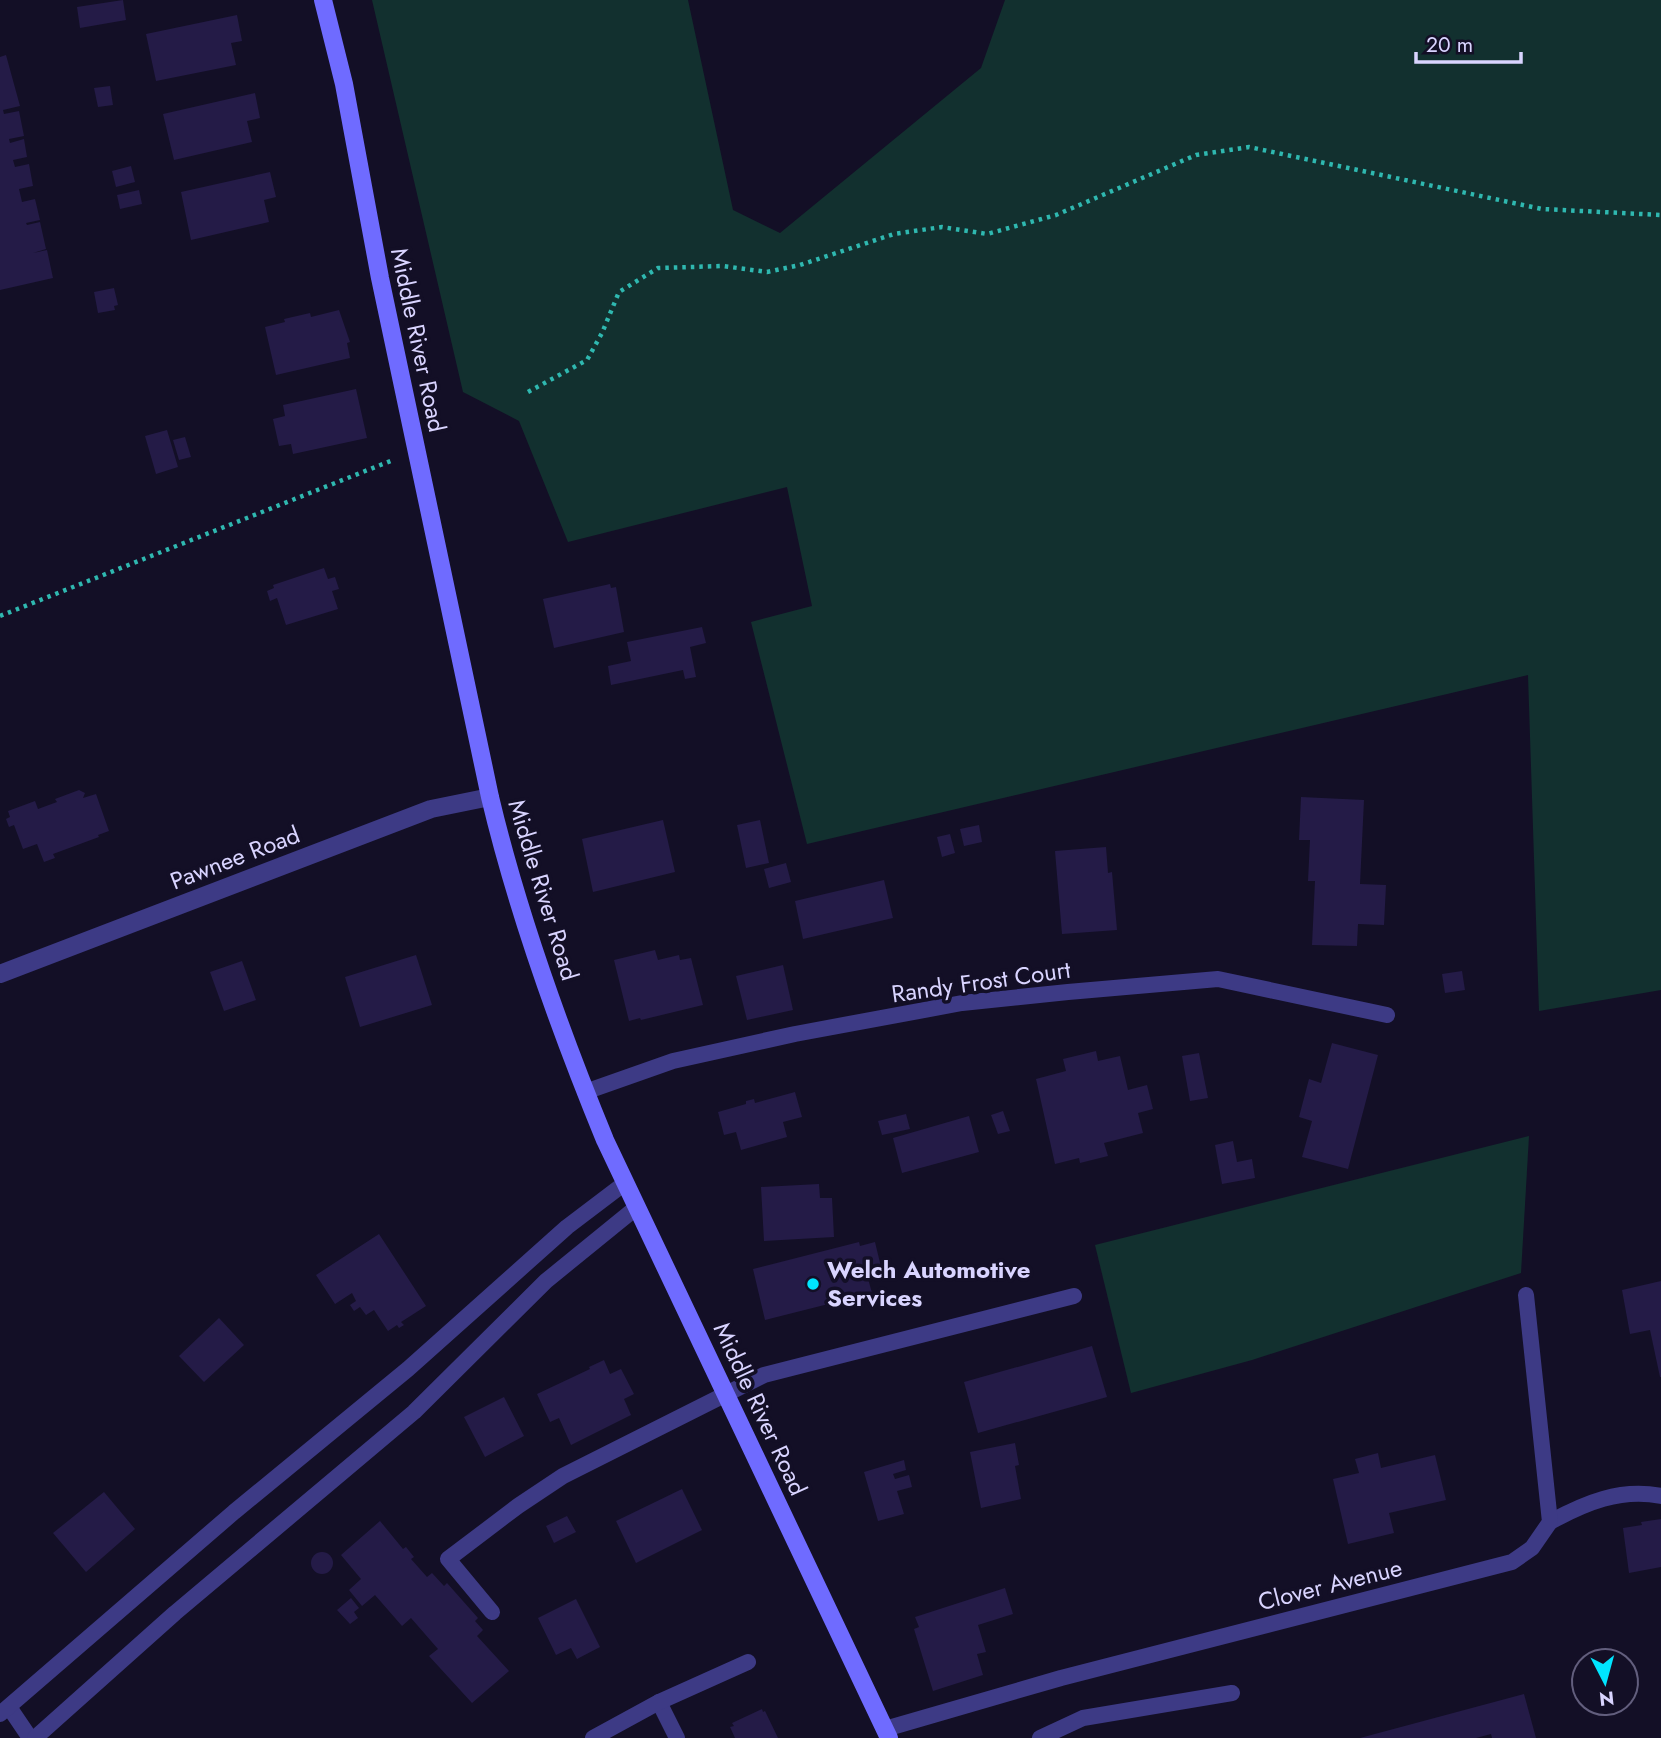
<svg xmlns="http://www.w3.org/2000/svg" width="1661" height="1738" font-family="Jost,sans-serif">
  <rect width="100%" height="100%" fill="#130f26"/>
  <!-- green -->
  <g fill="#12302f">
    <polygon points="372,0 688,0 733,210 780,233 981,68 1005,0 1661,0 1661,990 1539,1011 1528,675 807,844 751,622 812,606 787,487 568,542 519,421 463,392"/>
    <polygon points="1529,1136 1521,1273 1252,1360 1131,1393 1095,1245"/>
  </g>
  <!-- building -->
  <g fill="#241b47">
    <polygon points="123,0 126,20 80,28 77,7"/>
    <polygon points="237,15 242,41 231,43 236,65 156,81 146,34"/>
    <polygon points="6,55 20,106 3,110 4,114 19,111 24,136 9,139 10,143 24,139 27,157 13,160 15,167 29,164 33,186 19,189 22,202 35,199 40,220 26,223 27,225 40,222 46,249 33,253 47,250 53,278 0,290 0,57"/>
    <polygon points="110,86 113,105 98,107 94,88"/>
    <polygon points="255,93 260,118 247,121 252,142 174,160 163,114"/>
    <polygon points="131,166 135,182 116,187 112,171"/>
    <polygon points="270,172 276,197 264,200 269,222 191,240 181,192"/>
    <polygon points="139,190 142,204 120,209 117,195"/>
    <polygon points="114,288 118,305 114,306 115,310 98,313 94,292"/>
    <polygon points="339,310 350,342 347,343 350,358 276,375 265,327 285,322 284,319 310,313 311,317"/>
    <polygon points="356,389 367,438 293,454 291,444 279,446 273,419 285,416 283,405"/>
    <polygon points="167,430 178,467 156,474 145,436"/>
    <polygon points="185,437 191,457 179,460 173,440"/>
    <polygon points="324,568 328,579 335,577 339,589 332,591 338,609 286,625 277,598 270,601 267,591 274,588 273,585"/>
    <polygon points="610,584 611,588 616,587 624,632 554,648 543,599"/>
    <polygon points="702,627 706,643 690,647 696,677 685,679 683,670 611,685 608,666 631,661 627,642"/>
    <polygon points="79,790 85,793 83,798 96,794 109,831 98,835 99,837 53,854 55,858 44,862 37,844 23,849 14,825 9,827 6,819 10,817 8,811 35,801 38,809 57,802 55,799"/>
    <polygon points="1301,797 1364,800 1360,884 1386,885 1384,925 1358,924 1357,946 1312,945 1315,881 1308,881 1310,840 1299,840"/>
    <polygon points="663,820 675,872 593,892 582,839"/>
    <polygon points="760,820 769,863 746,868 737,825"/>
    <polygon points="979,825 982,842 964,846 960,829"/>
    <polygon points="950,834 955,853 942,857 937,837"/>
    <polygon points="1106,847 1108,873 1112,872 1117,930 1062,934 1055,851"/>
    <polygon points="786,863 791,882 769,888 764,869"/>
    <polygon points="884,880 893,918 803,939 795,901"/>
    <polygon points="655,950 658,960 679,955 680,960 691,958 703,1005 641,1020 640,1018 629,1021 614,960"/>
    <polygon points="416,955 432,1005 360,1027 345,977"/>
    <polygon points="242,961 256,1000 224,1011 210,972"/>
    <polygon points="783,965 793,1010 747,1020 736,976"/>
    <polygon points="1462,971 1465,990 1445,993 1442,974"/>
    <polygon points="1332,1043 1378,1055 1348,1169 1302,1157 1312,1121 1299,1117 1309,1079 1321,1083"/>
    <polygon points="1096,1051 1098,1061 1120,1056 1128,1090 1147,1085 1153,1109 1138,1113 1143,1133 1104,1143 1108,1156 1080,1163 1079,1158 1055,1164 1036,1079 1066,1071 1063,1059"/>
    <polygon points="1199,1053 1208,1098 1190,1101 1182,1056"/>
    <polygon points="795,1092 802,1117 783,1122 787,1137 741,1150 736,1132 724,1135 718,1112 746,1104 746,1101 754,1099 755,1103"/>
    <polygon points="1003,1111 1010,1131 998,1134 991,1115"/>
    <polygon points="906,1114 910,1129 882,1135 878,1121"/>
    <polygon points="969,1116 979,1152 902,1173 893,1138"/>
    <polygon points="1233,1141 1237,1162 1252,1159 1255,1178 1222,1184 1215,1145"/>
    <polygon points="819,1184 820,1198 832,1198 834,1237 764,1241 761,1187"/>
    <polygon points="379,1234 426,1306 401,1322 404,1325 399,1328 397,1325 388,1331 374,1310 366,1315 360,1307 354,1311 350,1305 356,1301 352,1293 335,1304 316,1275"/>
    <polygon points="859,1242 860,1246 875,1242 882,1271 867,1275 872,1293 765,1320 753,1269"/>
    <polygon points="1661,1281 1661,1377 1660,1377 1650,1330 1630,1334 1622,1290"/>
    <polygon points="219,1318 244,1345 204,1382 179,1356"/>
    <polygon points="1092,1346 1107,1397 978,1433 964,1382"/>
    <polygon points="604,1360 610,1374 621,1369 634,1394 624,1399 631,1415 571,1445 559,1418 550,1422 537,1394 590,1369 589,1367"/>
    <polygon points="504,1397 524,1436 485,1457 464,1417"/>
    <polygon points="1015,1443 1019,1465 1015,1466 1021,1499 981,1508 970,1452"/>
    <polygon points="1378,1453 1381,1468 1435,1455 1446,1500 1389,1513 1394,1533 1348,1544 1333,1479 1359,1473 1355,1459"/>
    <polygon points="904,1460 906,1470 893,1474 895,1479 909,1475 912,1487 897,1491 904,1514 878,1521 864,1472"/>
    <polygon points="682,1489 702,1530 636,1563 616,1521"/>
    <polygon points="104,1492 135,1529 86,1572 53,1533"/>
    <polygon points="567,1516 576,1532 554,1543 546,1526"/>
    <polygon points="1661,1519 1661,1567 1629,1573 1623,1528 1642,1525 1641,1522"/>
    <polygon points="380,1521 403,1549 406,1547 414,1557 411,1559 427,1577 432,1573 444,1586 447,1583 478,1618 475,1621 483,1630 477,1636 509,1671 472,1703 429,1656 438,1649 411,1618 402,1626 375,1595 362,1606 349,1590 361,1579 341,1555"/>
    <circle cx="322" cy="1563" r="11"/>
    <polygon points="1005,1588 1013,1614 978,1625 986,1652 977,1654 983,1675 933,1691 914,1629 919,1627 915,1617"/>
    <polygon points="351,1598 359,1608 354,1612 358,1618 350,1624 337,1610"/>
    <polygon points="576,1599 600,1647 577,1659 571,1648 556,1655 538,1618"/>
    <polygon points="1524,1694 1536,1738 1492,1738 1491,1734 1476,1738 1360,1738"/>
    <polygon points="762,1709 763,1712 765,1711 778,1738 735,1738 730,1727 734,1726 732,1723"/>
  </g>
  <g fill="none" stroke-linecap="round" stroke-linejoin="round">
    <!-- path -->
    <g stroke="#2fb8b0" stroke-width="4.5" stroke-dasharray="3.5 5" stroke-linecap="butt">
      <polyline points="528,392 587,360 602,333 619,292 658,268 723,266 767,272 800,265 894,234 942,227 987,234 1056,215 1196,155 1249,147 1542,209 1661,215"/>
      <polyline points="0,616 393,460"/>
    </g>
    <!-- lane -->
    <g stroke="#3d3a85" stroke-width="16">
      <polyline points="585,1092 673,1061 795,1034 962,1003 1068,992 1218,979 1387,1015"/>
      <path d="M 1550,1522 C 1585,1503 1620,1488 1661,1496"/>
      <polyline points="492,1612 448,1559 518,1506 563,1476 764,1375 1074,1296"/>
      <polyline points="659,1702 677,1738"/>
      <polyline points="9,1707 30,1738"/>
      <polyline points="0,1714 234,1512 408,1369 567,1227 625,1183"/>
      <polyline points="885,1729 1061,1678 1512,1562 1532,1548 1550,1522 1526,1295"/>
      <polyline points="35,1738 175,1613 414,1412 546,1281 637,1207"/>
      <polyline points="593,1738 659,1702 748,1662"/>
      <polyline points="1040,1738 1083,1718 1232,1693"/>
    </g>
    <!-- street -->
    <polyline stroke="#3d3a85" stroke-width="18" points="0,974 431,809 490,797"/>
    <!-- secondary -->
    <path stroke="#6f6bff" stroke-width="18" d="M 323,0 L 344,84 L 380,278 L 490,797 C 518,915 559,1028 605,1140 L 889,1738"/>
  </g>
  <!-- markers -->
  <circle fill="#00e5ff" stroke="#130f26" stroke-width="2.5" cx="813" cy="1284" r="7"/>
  <g text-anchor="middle" stroke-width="7" stroke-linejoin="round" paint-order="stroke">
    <!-- street labels -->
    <g font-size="24" fill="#d9d4ff" stroke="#130f26">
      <text transform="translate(418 340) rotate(78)" y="8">Middle River Road</text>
      <text transform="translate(235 858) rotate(-21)" y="8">Pawnee Road</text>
      <text transform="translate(543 890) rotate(73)" y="8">Middle River Road</text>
      <text transform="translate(981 982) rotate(-8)" y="8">Randy Frost Court</text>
      <text transform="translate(760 1409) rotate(65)" y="8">Middle River Road</text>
      <text transform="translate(1330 1585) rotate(-14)" y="8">Clover Avenue</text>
    </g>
    <!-- poi labels -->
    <g font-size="24" font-weight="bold" fill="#d9d4ff" stroke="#130f26" text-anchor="start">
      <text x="827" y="1278">Welch Automotive<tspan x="827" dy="28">Services</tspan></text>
    </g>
  </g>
  <!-- north arrow -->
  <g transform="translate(1605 1682) rotate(174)"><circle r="33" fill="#130f26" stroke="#625e7d" stroke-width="2"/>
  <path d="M0-5L12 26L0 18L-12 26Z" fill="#00e5ff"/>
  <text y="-10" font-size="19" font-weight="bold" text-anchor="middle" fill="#d9d4ff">N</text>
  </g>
  <!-- scale -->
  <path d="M1416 52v10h105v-10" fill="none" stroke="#d9d4ff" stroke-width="3.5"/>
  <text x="1426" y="52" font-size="21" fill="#d9d4ff" stroke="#130f26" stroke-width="5" paint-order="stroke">20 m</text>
</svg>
